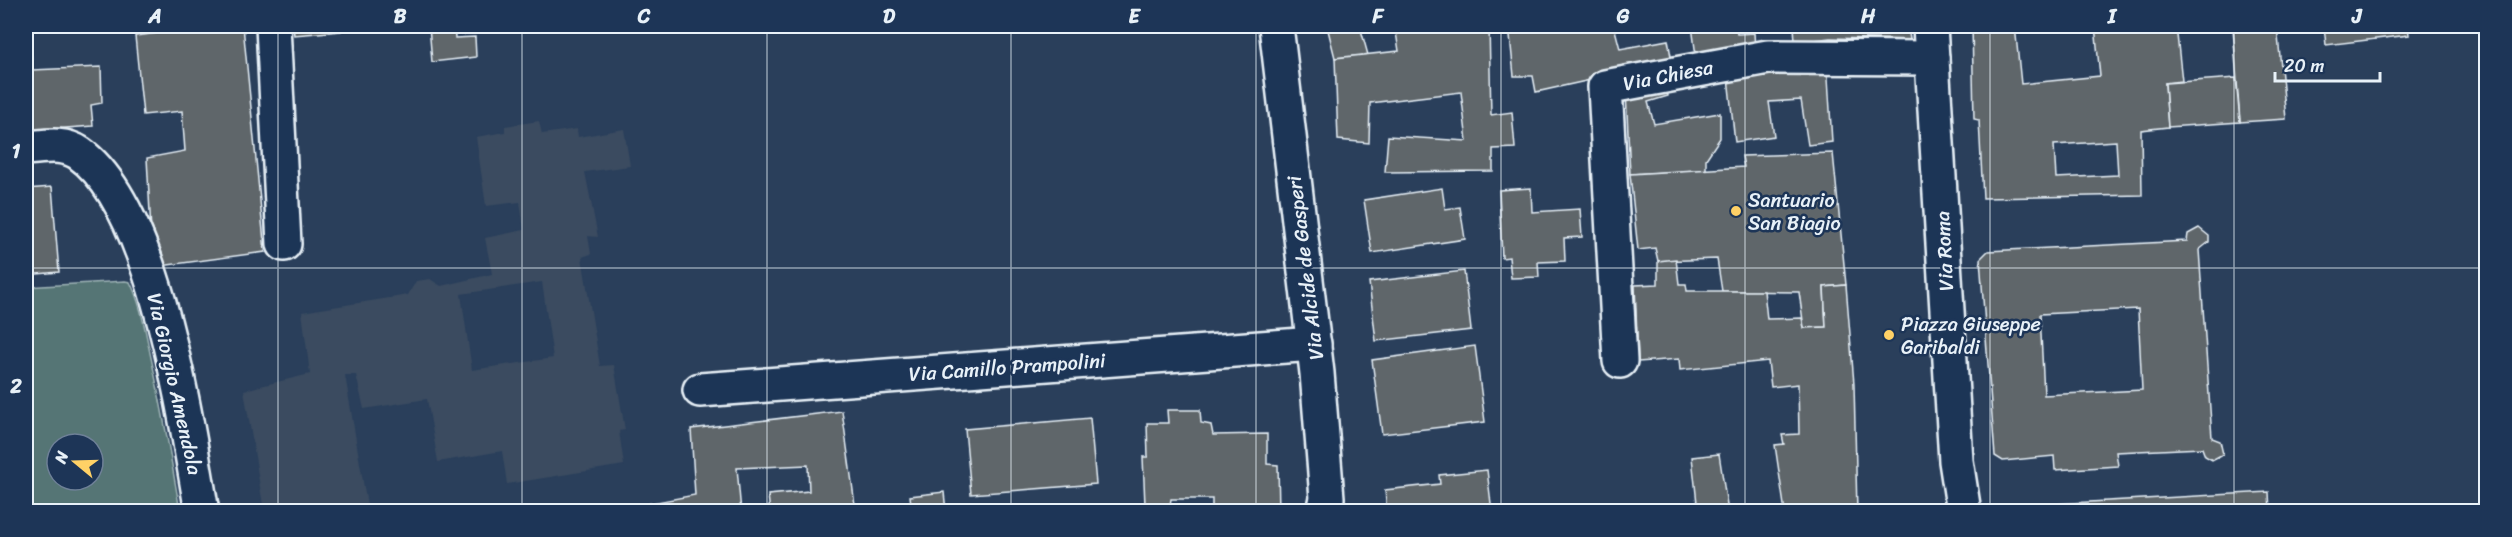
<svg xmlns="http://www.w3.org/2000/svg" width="2512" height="537" font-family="Sriracha,sans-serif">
  <rect width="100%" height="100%" fill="#2a3f5b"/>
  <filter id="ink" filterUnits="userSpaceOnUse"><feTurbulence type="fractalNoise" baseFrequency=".0167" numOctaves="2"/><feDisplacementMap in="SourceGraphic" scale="12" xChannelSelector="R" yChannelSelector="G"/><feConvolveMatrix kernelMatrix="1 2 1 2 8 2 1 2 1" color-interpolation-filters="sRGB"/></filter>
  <g filter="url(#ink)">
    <!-- built -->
    <path fill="#3a4b60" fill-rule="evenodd" d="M 539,121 L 542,134 L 577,129 L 578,137 L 624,129 L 630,166 L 585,172 L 598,237 L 588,236 L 591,254 L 582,257 L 600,366 L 614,365 L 625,430 L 619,431 L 624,465 L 507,484 L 502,451 L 438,462 L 427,399 L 364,409 L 356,375 L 345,375 L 367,505 L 327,511 L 264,511 L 244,390 L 310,374 L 302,312 L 408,295 L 416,281 L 430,279 L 441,286 L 492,274 L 485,238 L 524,230 L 520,202 L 486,206 L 476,137 L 505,132 L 505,126 ZM 542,282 L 553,358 L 472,370 L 461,294 Z"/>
    <!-- green -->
    <path fill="#547574" stroke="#9eb3b6" stroke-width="1.5" fill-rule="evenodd" d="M 125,281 L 130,282 C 141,304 145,330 150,353 C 162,406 171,458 180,511 L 26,511 L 26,287 ZM 57,444 L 93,444 L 93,480 L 57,480 Z"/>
    <!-- building -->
    <g fill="#5f666b" stroke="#e8f1f8" stroke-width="1.5" fill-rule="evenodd">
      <polygon points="26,26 30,26 32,70 101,67 102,103 91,105 93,126 26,131"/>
      <polygon points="198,26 243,26 265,252 153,267 147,158 185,151 182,111 143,115 135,36 198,28"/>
      <polygon points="293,26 341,26 341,31 294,35"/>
      <polygon points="429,26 454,26 455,38 475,37 476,57 432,62"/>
      <polygon points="1327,26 1360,26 1368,55 1335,58"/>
      <polygon points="1395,26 1489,26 1491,115 1512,112 1515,148 1493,149 1493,171 1385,172 1388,136 1467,141 1461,92 1370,103 1369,143 1338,140 1335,58 1399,51"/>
      <polygon points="1509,26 1618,26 1614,26 1620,49 1668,40 1672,62 1536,92 1533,76 1514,76"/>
      <polygon points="1692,26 1736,26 1737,34 1754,33 1755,49 1696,56"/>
      <polygon points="1794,26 1908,26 1910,40 1830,38 1795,42"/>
      <path d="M 1972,26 L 2015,26 L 2021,84 L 2100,76 L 2095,26 L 2176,26 L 2182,81 L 2165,83 L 2168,127 L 2141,130 L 2142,195 L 1983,198 L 1979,120 L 1974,119 ZM 2116,141 L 2118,175 L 2056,178 L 2054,145 Z"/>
      <polygon points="2230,26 2277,26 2286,119 2240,122 2233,28 2230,28"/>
      <polygon points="2324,26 2408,26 2409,35 2326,45"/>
      <polygon points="2486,26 2486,73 2479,27"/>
      <polygon points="1827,62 1832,142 1808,145 1801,100 1769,102 1774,136 1735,142 1727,68"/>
      <polygon points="2236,78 2240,122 2168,127 2165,83"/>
      <polygon points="1667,83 1668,96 1648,102 1654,124 1720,113 1720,138 1706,159 1706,170 1630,174 1626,92"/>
      <polygon points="1833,153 1846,285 1824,287 1826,327 1804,328 1799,292 1722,291 1717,259 1658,261 1655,248 1638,250 1630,174 1744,167 1742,156"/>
      <polygon points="52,187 59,272 26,275 26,189"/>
      <polygon points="1442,188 1445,209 1460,207 1465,239 1372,253 1364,200"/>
      <polygon points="1531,188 1532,212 1580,209 1582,237 1564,238 1565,261 1538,262 1539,277 1511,278 1509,257 1502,258 1499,190"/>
      <path d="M 2199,228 L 2209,236 L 2209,242 L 2199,250 L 2212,438 L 2220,441 L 2223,454 L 2212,460 L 2205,456 L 2202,448 L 2116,452 L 2118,466 L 2055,470 L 2054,456 L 2003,461 L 1995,456 L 1980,259 L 1988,251 L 2187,241 L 2188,234 ZM 2138,309 L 2142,390 L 2044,395 L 2040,314 Z"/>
      <polygon points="1676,259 1679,284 1686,284 1687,291 1764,291 1767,319 1802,318 1804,328 1826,327 1824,287 1846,285 1854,384 1857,512 1785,512 1775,445 1784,444 1782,435 1799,434 1798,384 1771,387 1768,361 1680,370 1679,359 1638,362 1635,285 1658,284 1658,261"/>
      <polygon points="1464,271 1471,330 1376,341 1369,282"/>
      <polygon points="1475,346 1485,422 1382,434 1372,360"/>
      <polygon points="1167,410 1200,410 1201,423 1211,425 1213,435 1267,434 1267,464 1278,465 1279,511 1212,512 1212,499 1171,499 1170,505 1145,505 1143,457 1148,457 1147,423 1168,423"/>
      <polygon points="842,411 856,512 770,512 768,495 809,491 808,465 737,468 741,512 604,512 695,495 691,429"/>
      <polygon points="1090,418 1096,484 971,494 965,429"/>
      <polygon points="1719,454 1728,512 1698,512 1692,457"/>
      <polygon points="1487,470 1492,512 1387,512 1385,490 1440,484 1439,475"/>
      <polygon points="944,492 946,512 912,512 910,496"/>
      <polygon points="2269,492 2270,512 2036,512 2036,505"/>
    </g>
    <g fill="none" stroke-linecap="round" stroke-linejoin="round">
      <!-- street casing -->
      <g stroke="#e8f1f8" stroke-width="38">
        <g id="street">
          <polyline points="273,26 284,244"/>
          <path d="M 26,148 C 43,147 63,142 79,153 C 156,207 186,421 202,512"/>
          <polyline points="1620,361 1605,87 1768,57 1932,58"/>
          <polyline points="700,390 1314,344"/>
        </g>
      </g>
      <!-- secondary casing -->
      <g stroke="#e8f1f8" stroke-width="38">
        <g id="secondary">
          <polyline points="1276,26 1317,373 1327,498 1324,512"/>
          <polyline points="1930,26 1956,461 1964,512"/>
        </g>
      </g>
      <!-- street -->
      <use href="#street" stroke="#1d3557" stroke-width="33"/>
      <!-- secondary -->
      <use href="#secondary" stroke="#1d3557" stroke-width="33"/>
    </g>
  </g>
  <!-- grid -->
  <path fill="none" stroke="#e8f1f8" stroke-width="1.5" stroke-opacity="0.55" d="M 278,26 L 278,512M 522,26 L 522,512M 767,26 L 767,512M 1011,26 L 1011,512M 1256,26 L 1256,512M 1501,26 L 1501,512M 1745,26 L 1745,512M 1990,26 L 1990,512M 2234,26 L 2234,512M 26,268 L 2486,268"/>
  <!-- markers -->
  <g fill="#ffd166" stroke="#1d3557" stroke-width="2">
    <circle cx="1736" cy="211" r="6"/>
    <circle cx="1889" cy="335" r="6"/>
  </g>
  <g text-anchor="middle" stroke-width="5" stroke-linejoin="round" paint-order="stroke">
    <!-- street labels -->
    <g font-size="20" fill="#e8f1f8" stroke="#1d3557">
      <text transform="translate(1668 75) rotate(-11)" y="7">Via Chiesa</text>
      <text transform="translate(1944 251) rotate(-93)" y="7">Via Roma</text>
      <text transform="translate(1305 268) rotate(-97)" y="7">Via Alcide de Gasperi</text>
      <text transform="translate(1007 367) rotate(-4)" y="7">Via Camillo Prampolini</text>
      <text transform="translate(175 384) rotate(77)" y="7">Via Giorgio Amendola</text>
    </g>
    <!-- poi labels -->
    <g font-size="20" fill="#e8f1f8" stroke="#1d3557" text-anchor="start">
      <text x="1748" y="207">Santuario<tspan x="1748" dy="23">San Biagio</tspan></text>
      <text x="1901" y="331">Piazza Giuseppe<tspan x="1901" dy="23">Garibaldi</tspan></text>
    </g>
  </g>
  <!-- margin -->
  <rect width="2512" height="537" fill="none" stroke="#1d3557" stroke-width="66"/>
  <!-- north arrow -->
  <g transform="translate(75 462) rotate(289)"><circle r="28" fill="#1d3557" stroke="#6e8097" stroke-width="1.5"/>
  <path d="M0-4.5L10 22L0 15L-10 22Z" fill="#ffd166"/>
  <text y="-9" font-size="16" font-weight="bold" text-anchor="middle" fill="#e8f1f8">N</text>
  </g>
  <!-- scale -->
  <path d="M2275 72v9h105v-9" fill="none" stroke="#e8f1f8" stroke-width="3"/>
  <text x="2284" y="72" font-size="18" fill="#e8f1f8" stroke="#1d3557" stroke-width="4.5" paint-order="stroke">20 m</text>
  <rect x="33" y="33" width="2446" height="471" fill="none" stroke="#e8f1f8" stroke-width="2"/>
  <g font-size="20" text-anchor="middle" font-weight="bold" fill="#e8f1f8">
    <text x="155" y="23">A</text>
    <text x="400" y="23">B</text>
    <text x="644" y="23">C</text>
    <text x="889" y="23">D</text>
    <text x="1134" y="23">E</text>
    <text x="1378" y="23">F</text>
    <text x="1623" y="23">G</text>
    <text x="1868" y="23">H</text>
    <text x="2112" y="23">I</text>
    <text x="2357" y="23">J</text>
    <text x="16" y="158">1</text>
    <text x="16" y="393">2</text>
  </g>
</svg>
